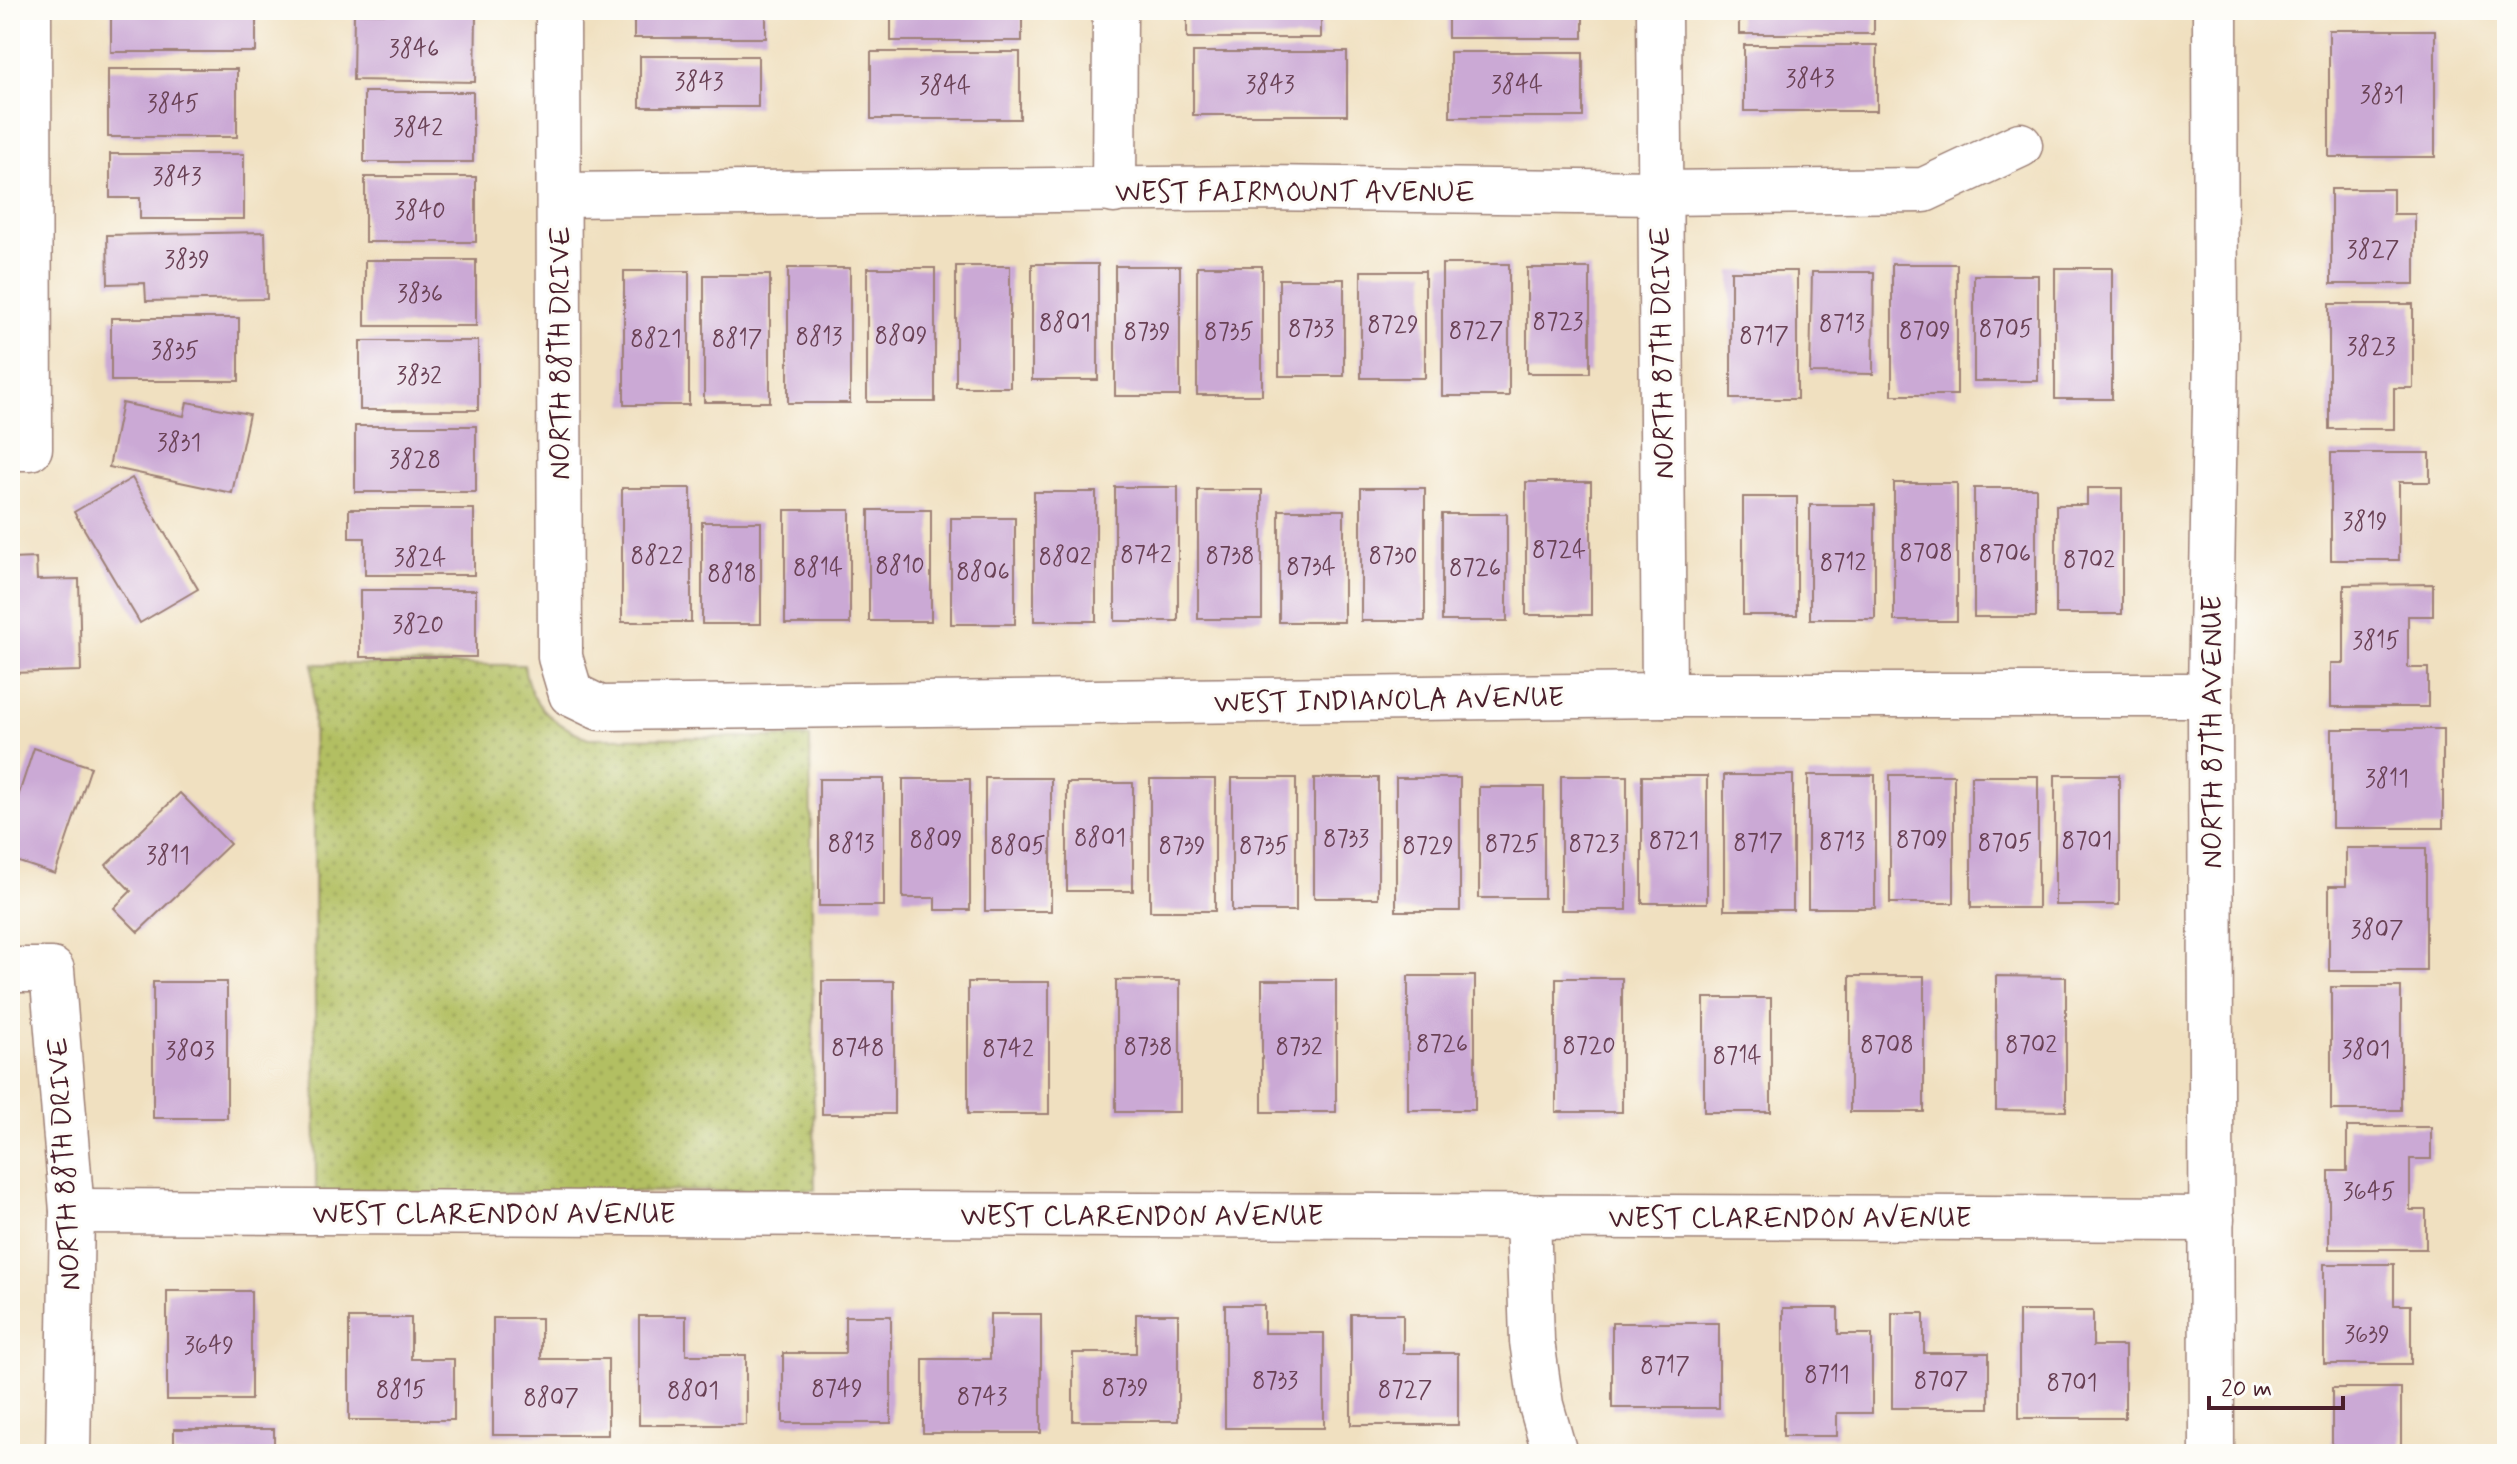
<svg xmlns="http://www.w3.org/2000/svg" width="2517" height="1464" font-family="Mynerve,sans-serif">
  <defs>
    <pattern id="park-dots" width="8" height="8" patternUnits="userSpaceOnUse" patternTransform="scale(2)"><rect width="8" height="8" fill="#b2bf62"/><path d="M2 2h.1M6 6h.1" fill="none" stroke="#939b51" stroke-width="1.8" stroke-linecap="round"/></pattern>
  </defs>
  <rect width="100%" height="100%" fill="#fdfcf7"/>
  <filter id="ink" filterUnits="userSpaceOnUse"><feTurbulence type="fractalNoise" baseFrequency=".0125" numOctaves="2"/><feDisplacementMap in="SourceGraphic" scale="16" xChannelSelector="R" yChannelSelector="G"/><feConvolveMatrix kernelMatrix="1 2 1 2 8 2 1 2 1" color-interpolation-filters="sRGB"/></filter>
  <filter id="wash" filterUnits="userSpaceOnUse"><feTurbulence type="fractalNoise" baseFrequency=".006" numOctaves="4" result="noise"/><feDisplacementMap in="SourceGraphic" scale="32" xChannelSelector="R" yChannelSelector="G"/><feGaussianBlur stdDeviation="1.8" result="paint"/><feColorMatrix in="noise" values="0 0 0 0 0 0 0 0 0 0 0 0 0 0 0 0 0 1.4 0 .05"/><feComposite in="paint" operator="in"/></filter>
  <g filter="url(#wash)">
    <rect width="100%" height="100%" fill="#f0e0c0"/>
    <!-- park -->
    <path fill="url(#park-dots)" stroke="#7e6f46" stroke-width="2" d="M 313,664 L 524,665 C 530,707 551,722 588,738 L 810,737 L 815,1190 L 316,1195 Z"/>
    <g id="blocks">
      <!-- building -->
      <g fill="#cba9d5">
        <rect x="111" y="10" width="145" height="42"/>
        <rect x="634" y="10" width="132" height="28"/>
        <rect x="891" y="10" width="131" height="31"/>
        <rect x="1187" y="10" width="134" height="28"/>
        <rect x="1448" y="10" width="135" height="28"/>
        <rect x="1739" y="10" width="135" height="24"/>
        <rect x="1936" y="10" width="63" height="8"/>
        <polygon points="354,13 476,15 475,82 353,80"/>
        <rect x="2329" y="30" width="106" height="127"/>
        <rect x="1744" y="45" width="133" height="66"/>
        <rect x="871" y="52" width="149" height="67"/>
        <rect x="1193" y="52" width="154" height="63"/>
        <rect x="1450" y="52" width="133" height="65"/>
        <rect x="640" y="56" width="118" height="51"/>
        <rect x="108" y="69" width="129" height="68"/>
        <rect x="364" y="92" width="109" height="70"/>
        <polygon points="110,154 244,154 244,219 140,219 140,198 110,198"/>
        <rect x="365" y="177" width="111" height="65"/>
        <polygon points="2331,189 2393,189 2393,214 2415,214 2415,284 2331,284"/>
        <polygon points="265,232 267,299 146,301 145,283 108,284 107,235"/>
        <rect x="365" y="260" width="111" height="66"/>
        <rect x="1032" y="264" width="66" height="116"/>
        <rect x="1442" y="264" width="67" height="132"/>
        <rect x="1892" y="264" width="65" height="131"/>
        <rect x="956" y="266" width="54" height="121"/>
        <rect x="1115" y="266" width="65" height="130"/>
        <rect x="1197" y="266" width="65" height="129"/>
        <rect x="788" y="268" width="62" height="135"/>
        <rect x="867" y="268" width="68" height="134"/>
        <rect x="1527" y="268" width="63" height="105"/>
        <rect x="2055" y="268" width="57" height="131"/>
        <rect x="624" y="271" width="65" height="134"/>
        <rect x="1361" y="271" width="64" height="107"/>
        <rect x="1731" y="271" width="66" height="128"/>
        <polygon points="1812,272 1874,272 1873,374 1810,373"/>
        <rect x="704" y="275" width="66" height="127"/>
        <rect x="1974" y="275" width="64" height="106"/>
        <rect x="1279" y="279" width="65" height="97"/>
        <polygon points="2329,304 2413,304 2413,388 2394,388 2394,429 2329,429"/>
        <rect x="111" y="318" width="128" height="63"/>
        <rect x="360" y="341" width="118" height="69"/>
        <polygon points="187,402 249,414 232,493 109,467 122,403 184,416"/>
        <rect x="355" y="426" width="121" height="66"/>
        <polygon points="2331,453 2430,453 2430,482 2399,482 2399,560 2331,560"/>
        <polygon points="132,478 198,589 140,623 74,512"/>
        <rect x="1526" y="482" width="65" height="133"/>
        <rect x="1894" y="483" width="63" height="138"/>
        <rect x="1115" y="487" width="63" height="134"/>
        <rect x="622" y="488" width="69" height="134"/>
        <rect x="1361" y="488" width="64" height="133"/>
        <rect x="1974" y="488" width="62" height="129"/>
        <polygon points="2087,488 2122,488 2122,614 2056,614 2056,505 2087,505"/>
        <rect x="1198" y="490" width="64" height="129"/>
        <rect x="1034" y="492" width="62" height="129"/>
        <rect x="1743" y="497" width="54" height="118"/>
        <rect x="1810" y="505" width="65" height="114"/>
        <polygon points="349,509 474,509 474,575 365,575 365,538 349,538"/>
        <rect x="785" y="510" width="65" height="114"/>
        <rect x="869" y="510" width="62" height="111"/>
        <rect x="1279" y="510" width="65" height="112"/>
        <rect x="1442" y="514" width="65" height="107"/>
        <rect x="951" y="518" width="64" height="106"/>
        <rect x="702" y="522" width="59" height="102"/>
        <polygon points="36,558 37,580 79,579 81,671 10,673 10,559"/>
        <polygon points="2433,584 2433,616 2408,616 2408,668 2428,668 2428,707 2331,707 2331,663 2344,663 2344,585"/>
        <rect x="360" y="590" width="116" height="67"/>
        <rect x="2332" y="729" width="111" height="99"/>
        <polygon points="34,748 91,767 55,874 10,859 10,821"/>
        <rect x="1724" y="775" width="69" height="135"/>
        <rect x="1808" y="775" width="67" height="133"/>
        <rect x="1890" y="775" width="64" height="128"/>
        <rect x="2055" y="775" width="64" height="130"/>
        <rect x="1561" y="776" width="66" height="134"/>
        <rect x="1642" y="776" width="65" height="127"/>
        <rect x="1971" y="776" width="67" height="132"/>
        <rect x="985" y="778" width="66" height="133"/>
        <rect x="1232" y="778" width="64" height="133"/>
        <rect x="1314" y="778" width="64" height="120"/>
        <rect x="1396" y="778" width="64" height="133"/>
        <rect x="819" y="779" width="65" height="127"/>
        <polygon points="903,779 970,779 970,910 935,910 935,898 903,898"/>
        <rect x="1150" y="779" width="65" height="132"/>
        <rect x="1067" y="783" width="66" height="108"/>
        <rect x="1479" y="787" width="65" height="111"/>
        <polygon points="180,793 230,844 138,932 114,908 131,891 106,865"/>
        <polygon points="2346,848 2426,848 2426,971 2329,971 2329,886 2346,886"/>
        <rect x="1408" y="976" width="67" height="134"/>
        <rect x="1850" y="976" width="74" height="136"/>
        <polygon points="1996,976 2066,977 2066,1111 1996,1110"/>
        <rect x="1556" y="978" width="66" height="134"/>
        <rect x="1116" y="980" width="64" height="132"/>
        <rect x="1262" y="980" width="74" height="132"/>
        <rect x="822" y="981" width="72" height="133"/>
        <rect x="153" y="982" width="74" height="136"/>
        <rect x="968" y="982" width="81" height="132"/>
        <rect x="2331" y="987" width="70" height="123"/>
        <rect x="1704" y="998" width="67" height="114"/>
        <polygon points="2347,1127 2431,1127 2431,1159 2410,1159 2410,1210 2426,1210 2426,1249 2329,1249 2329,1171 2347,1171"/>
        <polygon points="2324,1264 2394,1264 2394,1305 2411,1305 2411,1364 2324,1364"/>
        <rect x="167" y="1291" width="84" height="109"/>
        <polygon points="1225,1305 1264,1305 1264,1333 1324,1333 1324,1428 1225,1428"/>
        <polygon points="1783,1308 1838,1308 1838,1334 1872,1334 1872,1413 1837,1413 1837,1436 1783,1436"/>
        <polygon points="2019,1311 2093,1311 2093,1346 2125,1346 2125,1418 2019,1418"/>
        <polygon points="1892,1313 1924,1313 1924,1353 1989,1353 1989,1408 1892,1408"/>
        <polygon points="990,1314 1041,1314 1041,1433 923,1433 923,1359 990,1359"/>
        <polygon points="1136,1314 1178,1314 1178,1421 1073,1421 1073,1353 1136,1353"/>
        <polygon points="1351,1314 1403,1314 1403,1353 1458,1353 1458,1425 1351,1425"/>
        <polygon points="639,1316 686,1316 686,1355 746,1355 746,1425 639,1425"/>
        <polygon points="845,1316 891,1316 891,1423 783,1423 783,1353 845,1353"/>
        <polygon points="349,1318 411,1318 411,1359 454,1359 454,1420 349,1420"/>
        <polygon points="493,1318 541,1318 541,1359 608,1359 608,1435 493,1435"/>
        <rect x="1612" y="1323" width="107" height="85"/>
        <rect x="2332" y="1388" width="69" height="66"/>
        <rect x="174" y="1429" width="100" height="25"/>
      </g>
    </g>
  </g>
  <g filter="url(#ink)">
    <use href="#blocks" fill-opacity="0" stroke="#9d8076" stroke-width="2"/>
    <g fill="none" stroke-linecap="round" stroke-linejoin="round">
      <!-- minor casing -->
      <g stroke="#9d8076" stroke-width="47">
        <g id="minor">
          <polyline points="558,10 560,657 571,694 600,708 1664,695 2210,695"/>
          <polyline points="1659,10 1664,695"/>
          <polyline points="1114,191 1115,10"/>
          <polyline points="559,195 1257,188 1659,193 1924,190 2020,145"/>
          <polyline points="10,448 30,448 29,10"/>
          <polyline points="10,970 52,970 72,1211 68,1454"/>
          <polyline points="72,1211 2212,1219"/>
          <polyline points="1528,1216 1532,1341 1541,1405 1555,1454"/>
          <polyline points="2212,1454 2210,695 2216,349 2215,10"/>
        </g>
      </g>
      <!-- minor -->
      <use href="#minor" stroke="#fff" stroke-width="44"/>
    </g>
  </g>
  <g text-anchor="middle" stroke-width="6" stroke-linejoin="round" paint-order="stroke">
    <!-- number labels -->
    <g font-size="24" fill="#6a4256">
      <text x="414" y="56">3846</text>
      <text x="1810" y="86">3843</text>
      <text x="699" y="89">3843</text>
      <text x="1270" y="92">3843</text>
      <text x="1517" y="92">3844</text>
      <text x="945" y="93">3844</text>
      <text x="2382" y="102">3831</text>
      <text x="173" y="111">3845</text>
      <text x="418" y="135">3842</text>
      <text x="177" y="184">3843</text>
      <text x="420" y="218">3840</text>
      <text x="2373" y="257">3827</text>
      <text x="187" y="267">3839</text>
      <text x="420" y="301">3836</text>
      <text x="1558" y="329">8723</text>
      <text x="1065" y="330">8801</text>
      <text x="1842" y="331">8713</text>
      <text x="1393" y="332">8729</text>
      <text x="1311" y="336">8733</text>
      <text x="2006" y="336">8705</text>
      <text x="1476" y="338">8727</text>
      <text x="1925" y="338">8709</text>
      <text x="1147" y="339">8739</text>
      <text x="1229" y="339">8735</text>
      <text x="901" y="343">8809</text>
      <text x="1764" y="343">8717</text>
      <text x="819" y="344">8813</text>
      <text x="656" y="346">8821</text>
      <text x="737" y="346">8817</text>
      <text x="2371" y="354">3823</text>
      <text x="175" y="358">3835</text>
      <text x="419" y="383">3832</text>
      <text x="179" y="450">3831</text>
      <text x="415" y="467">3828</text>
      <text x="2365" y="529">3819</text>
      <text x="1559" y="557">8724</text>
      <text x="1926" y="560">8708</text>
      <text x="2005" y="561">8706</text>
      <text x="1146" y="562">8742</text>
      <text x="657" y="563">8822</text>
      <text x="1230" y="563">8738</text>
      <text x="1393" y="563">8730</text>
      <text x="1065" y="564">8802</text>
      <text x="420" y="565">3824</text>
      <text x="2089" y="567">8702</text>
      <text x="1843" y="570">8712</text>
      <text x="900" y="573">8810</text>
      <text x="1311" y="574">8734</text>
      <text x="818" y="575">8814</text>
      <text x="1475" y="575">8726</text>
      <text x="983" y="579">8806</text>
      <text x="732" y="581">8818</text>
      <text x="418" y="632">3820</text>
      <text x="2376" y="648">3815</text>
      <text x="2387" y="786">3811</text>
      <text x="1100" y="845">8801</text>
      <text x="1346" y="846">8733</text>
      <text x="936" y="847">8809</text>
      <text x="1922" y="847">8709</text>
      <text x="1674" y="848">8721</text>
      <text x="2087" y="848">8701</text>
      <text x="1842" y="849">8713</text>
      <text x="1758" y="850">8717</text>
      <text x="2005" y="850">8705</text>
      <text x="851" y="851">8813</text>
      <text x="1512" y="851">8725</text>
      <text x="1594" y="851">8723</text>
      <text x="1018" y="853">8805</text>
      <text x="1182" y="853">8739</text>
      <text x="1264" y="853">8735</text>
      <text x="1428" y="853">8729</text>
      <text x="168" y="863">3811</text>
      <text x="2377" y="937">3807</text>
      <text x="1442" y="1051">8726</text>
      <text x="1887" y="1052">8708</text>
      <text x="2031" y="1052">8702</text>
      <text x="1589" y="1053">8720</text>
      <text x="1148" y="1054">8738</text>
      <text x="1299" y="1054">8732</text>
      <text x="858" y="1055">8748</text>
      <text x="1008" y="1056">8742</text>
      <text x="2366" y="1057">3801</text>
      <text x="190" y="1058">3803</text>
      <text x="1737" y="1063">8714</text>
      <text x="2369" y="1199">3645</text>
      <text x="2367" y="1342">3639</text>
      <text x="209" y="1353">3649</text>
      <text x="1665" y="1373">8717</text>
      <text x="1827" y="1382">8711</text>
      <text x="1275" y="1388">8733</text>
      <text x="1941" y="1388">8707</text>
      <text x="2072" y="1390">8701</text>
      <text x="1125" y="1395">8739</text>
      <text x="837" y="1396">8749</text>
      <text x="401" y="1397">8815</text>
      <text x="1405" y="1397">8727</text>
      <text x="693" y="1398">8801</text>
      <text x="982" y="1404">8743</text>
      <text x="551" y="1405">8807</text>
    </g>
    <!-- street labels -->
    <g font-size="28" fill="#4a1f2b" stroke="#fdfcf7">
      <text x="1295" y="201">WEST FAIRMOUNT AVENUE</text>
      <text transform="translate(559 353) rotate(-90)" y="10">NORTH 88TH DRIVE</text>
      <text transform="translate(1661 353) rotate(-91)" y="10">NORTH 87TH DRIVE</text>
      <text transform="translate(1389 699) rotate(-1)" y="10">WEST INDIANOLA AVENUE</text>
      <text transform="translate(2211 732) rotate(-90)" y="10">NORTH 87TH AVENUE</text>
      <text transform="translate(63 1164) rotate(-93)" y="10">NORTH 88TH DRIVE</text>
      <text x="494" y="1223">WEST CLARENDON AVENUE</text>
      <text x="1142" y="1225">WEST CLARENDON AVENUE</text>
      <text x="1790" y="1227">WEST CLARENDON AVENUE</text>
    </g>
  </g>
  <!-- margin -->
  <rect width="2517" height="1464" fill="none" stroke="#fdfcf7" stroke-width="40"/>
  <!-- scale -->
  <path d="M2209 1396v12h134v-12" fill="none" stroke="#4a1f2b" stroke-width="4"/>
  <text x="2221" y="1396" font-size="24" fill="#4a1f2b" stroke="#fdfcf7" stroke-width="6" paint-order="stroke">20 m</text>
</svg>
